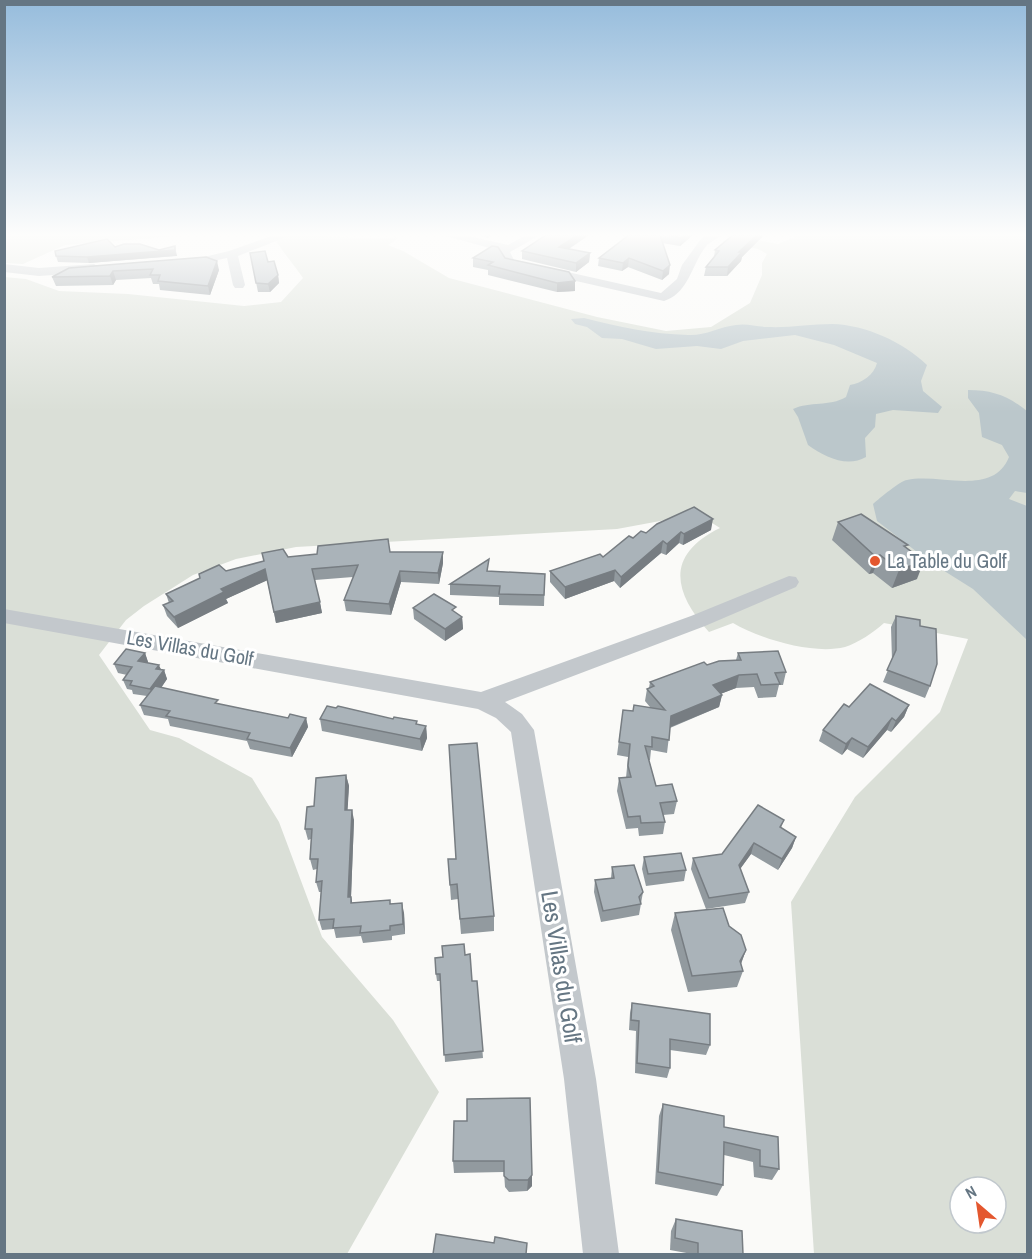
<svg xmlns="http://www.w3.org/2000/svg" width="1032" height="1259" font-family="'Archivo Narrow',sans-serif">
  <rect width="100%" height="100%" fill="#fafaf8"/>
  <!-- green -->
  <g fill="#dadfd7" fill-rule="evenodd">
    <polygon points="4,235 191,235 65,245 23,264 5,263"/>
    <path d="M 289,235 C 326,235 363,240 400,237 L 388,245 L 403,251 L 449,278 L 597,317 L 666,331 L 711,327 L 750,303 L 762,275 L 762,263 L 767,254 L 758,249 L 722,242 L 734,236 L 778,244 L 799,235 L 1027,235 L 1027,1254 L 814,1254 L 791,902 L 855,797 L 940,712 L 968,639 L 884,623 C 874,632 858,643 845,647 C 813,655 760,639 733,623 L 709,632 C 673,592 665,555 720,528 L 698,514 L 617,529 L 296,547 L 236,559 L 193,575 L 144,606 L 126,620 L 99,655 L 150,730 L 179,738 L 252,778 L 279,822 L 322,937 L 393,1020 L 439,1092 L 347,1254 L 5,1254 L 4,277 L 26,279 L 59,291 L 128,294 L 244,306 L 281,302 L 303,278 C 298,270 278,246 276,240 ZM 960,1187 L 996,1187 L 996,1223 L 960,1223 Z"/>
  </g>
  <!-- water -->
  <g fill="#bbc7cb">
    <path d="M 584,318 C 619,327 651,334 688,335 C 705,336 719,327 736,325 C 747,323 757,327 768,327 C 789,328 811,324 832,324 C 866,325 903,342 927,365 L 921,381 L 923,391 L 942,407 L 938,413 L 893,410 L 876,414 L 875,427 L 865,438 L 866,457 C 847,468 825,457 808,445 L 798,417 L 793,409 C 810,401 829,407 846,397 L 850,385 C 862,383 874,375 877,363 L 834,345 L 795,335 L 743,341 L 721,349 L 697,346 L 656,349 L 622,339 L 602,338 L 587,327 L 575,324 L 571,319 Z"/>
    <path d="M 968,390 C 993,390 1008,396 1027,411 L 1027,493 L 1015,491 L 1009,499 L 1027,506 L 1027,640 L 973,589 L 930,562 L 877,521 L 873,504 C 880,498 900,481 907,480 C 940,473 993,497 1009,457 L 1002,445 L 982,437 L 979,413 L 968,398 Z"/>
  </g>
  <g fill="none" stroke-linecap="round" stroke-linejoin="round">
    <!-- minor -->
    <g fill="#c3c8cc" fill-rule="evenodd">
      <polygon points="274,235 291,235 238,256 245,285 243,288 235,288 233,285 227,258 185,267 179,263 229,251"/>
      <path d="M 442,235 L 464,235 L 508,245 L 526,235 L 540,235 L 510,252 L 514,260 L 661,293 L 677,279 L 682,265 L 701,239 L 706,235 L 720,235 C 717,239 712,241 708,244 C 692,261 690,293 664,301 L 506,265 L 497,250 Z"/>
      <polygon points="4,264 39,268 94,264 100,268 94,272 39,276 4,272"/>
      <polygon points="789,576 796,577 799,582 796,587 705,626 505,702 522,714 534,730 596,1079 619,1254 583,1254 564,1079 511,732 496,718 478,709 4,623 4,609 481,692 691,616"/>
    </g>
  </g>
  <!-- wall -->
  <g fill="#929a9f">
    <polygon points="479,235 492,235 488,238"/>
    <polygon points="546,235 589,235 569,249 590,253 589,262 576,272 522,259 522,251"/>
    <polygon points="619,235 693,235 680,246 662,243 669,274 662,280 628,267 622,271 598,266 599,258 627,237"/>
    <polygon points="733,235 764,235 742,257 741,261 727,276 704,276 706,267 714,257 715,250"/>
    <polygon points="175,246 177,256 89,263 58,262 56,256 115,247 159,250"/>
    <polygon points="250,253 268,262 278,275 279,283 270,292 258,292"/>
    <polygon points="206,257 219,270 210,295 160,290 159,284 153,284 151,278 116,280 113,285 56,286 52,277"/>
    <polygon points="473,258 505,258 575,291 557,292 488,275 488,270 473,267"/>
    <polygon points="838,522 907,548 917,579 892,588 873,573 869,574 832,540"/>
    <polygon points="711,530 683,545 679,543 666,555 661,553 620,588 614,581 565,599 550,582 550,571 603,557 633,538 646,533"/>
    <polygon points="390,552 443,552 443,563 439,584 401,582 391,615 346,611 344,600 353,577 315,580 322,613 276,623 267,580 226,599 228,603 178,628 167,616 163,605 169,603 166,594 226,571 288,557"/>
    <polygon points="489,571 545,574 544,606 499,605 499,597 450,595 450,584"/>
    <polygon points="413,608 456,613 462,617 463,629 445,641 414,619"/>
    <polygon points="896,616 930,686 925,698 883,682 892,660 891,627"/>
    <polygon points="145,653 148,662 147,663 164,670 167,679 161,688 220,704 288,718 306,718 308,727 292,757 250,749 247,741 170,726 168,719 144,715 140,705 147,696 133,694 132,690 127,689 123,680 127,675 118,673 114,664"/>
    <polygon points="738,653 786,672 783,685 779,685 776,697 758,698 754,687 736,688 720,694 722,695 719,707 670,728 667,753 651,750 650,760 649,760 656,786 677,801 674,814 663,815 665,822 663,834 639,836 638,828 626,829 617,791 619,778 626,778 628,757 617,755 623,710 633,711 650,707 645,701 647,689 649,688 650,682 707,665 736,660"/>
    <polygon points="909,705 904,717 891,732 887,730 863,758 847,749 842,755 819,741 823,730 849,707"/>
    <polygon points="320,719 393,719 426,726 427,738 422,751 322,731"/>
    <polygon points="346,775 349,786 347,810 354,820 351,897 352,903 391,904 404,913 405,934 392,936 392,940 363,943 361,936 336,938 334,929 322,930 319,920 321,892 319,892 316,882 317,869 313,870 310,859 311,839 308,840 305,829 314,806"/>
    <polygon points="784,820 781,828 796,837 792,848 778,870 751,854 740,869 749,892 745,903 706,909 691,869 693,858 722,854"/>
    <polygon points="644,857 686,870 684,881 646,886 642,869"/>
    <polygon points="448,859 494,916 494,931 461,934 458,899 451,900"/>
    <polygon points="612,867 643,892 639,915 601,922 594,892 595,880 611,878"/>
    <polygon points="675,913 729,926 746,950 741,964 743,971 737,987 688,992 671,930"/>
    <polygon points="465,955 472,981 477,981 483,1058 445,1062 441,981 437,981 436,974"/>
    <polygon points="632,1003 710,1045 706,1055 670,1050 670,1068 667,1078 635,1073 636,1031 629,1030 630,1013"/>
    <polygon points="530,1098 532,1186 527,1191 509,1192 505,1187 504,1172 454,1173 453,1161 467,1121"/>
    <polygon points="663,1104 724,1127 778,1137 779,1169 772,1180 754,1177 753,1162 724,1155 723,1185 717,1196 655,1184 659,1116"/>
    <polygon points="676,1219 743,1254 692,1254 670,1250 671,1231"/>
  </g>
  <!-- shaded-wall -->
  <g fill="#777d82">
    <polygon points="577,235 589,235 559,255 559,247"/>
    <polygon points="684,235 693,235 680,246 681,238"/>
    <polygon points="757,235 764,235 742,257 741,261 727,276 728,267 739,252"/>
    <polygon points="175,250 177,256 174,256 89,263 87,257"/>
    <polygon points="590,253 589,262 576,272 576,263"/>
    <polygon points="629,258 628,267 622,271 623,263"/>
    <polygon points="217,261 219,270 210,295 208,286"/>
    <polygon points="670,265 669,274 662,280 663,271"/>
    <polygon points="113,271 116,280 113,285 110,276"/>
    <polygon points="278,275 279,283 270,292 268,284"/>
    <polygon points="575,281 575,291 557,292 557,283"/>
    <polygon points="713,519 711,530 683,545 684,534"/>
    <polygon points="681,532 679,543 666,555 667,544"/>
    <polygon points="663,541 661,553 620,588 621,577"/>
    <polygon points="443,552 443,563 439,584 438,573"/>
    <polygon points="880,555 873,573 869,574 876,557"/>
    <polygon points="924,561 917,579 892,588 899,570"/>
    <polygon points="265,569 268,580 226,599 228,603 178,628 174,617 221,589"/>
    <polygon points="615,570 614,581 565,599 565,587"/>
    <polygon points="400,571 401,582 391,615 389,604"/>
    <polygon points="320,602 322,613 276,623 274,612"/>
    <polygon points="462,617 463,629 445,641 445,629"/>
    <polygon points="145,653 148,662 142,670 138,661"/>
    <polygon points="159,665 162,672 164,670 167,679 154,698 150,689 156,669"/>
    <polygon points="739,675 736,688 710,698 713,685"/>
    <polygon points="722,695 719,707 668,728 671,716"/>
    <polygon points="909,705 904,717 891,732 896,721"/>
    <polygon points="306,718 308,727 292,757 290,748"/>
    <polygon points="892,718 887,730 863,758 868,747"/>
    <polygon points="426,726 427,738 422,751 420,739"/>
    <polygon points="852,738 847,749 842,755 846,744"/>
    <polygon points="346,775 349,786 347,821 345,810"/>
    <polygon points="352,810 354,820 351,897 353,907 353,914 348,897"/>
    <polygon points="796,837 792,848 778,870 782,859"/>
    <polygon points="754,843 751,854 735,876 739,865"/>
    <polygon points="402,903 404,913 405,934 403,924"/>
    <polygon points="746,950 740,966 740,961"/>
    <polygon points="532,1175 532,1186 527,1191 528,1180"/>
  </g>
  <!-- building -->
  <g fill="#aab3b9" stroke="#777d82" stroke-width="1.5">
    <polygon points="546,235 577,235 559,247 590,253 576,263 522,251"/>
    <polygon points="629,235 660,235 670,265 663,271 629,258 623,263 599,258"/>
    <polygon points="668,235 684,235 681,238"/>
    <polygon points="733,235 757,235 739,252 742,252 728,267 706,267 719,251 715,250"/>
    <polygon points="107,239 115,247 124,244 140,244 159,250 175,246 175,250 87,257 56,256 55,251"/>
    <polygon points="492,246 498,247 505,258 569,272 575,281 557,283 488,265 493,262 473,258"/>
    <polygon points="265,251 268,262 274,261 278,275 268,284 256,283 250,253"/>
    <polygon points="206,257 217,261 208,286 158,281 160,275 150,275 153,269 113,271 110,276 52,277 69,268"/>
    <polygon points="694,507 713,519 684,534 681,532 667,544 663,541 621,577 615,570 565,587 550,571 600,554 603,557 629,536 633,538 641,531 646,533 657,524"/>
    <polygon points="861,514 908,545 904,546 924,561 899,570 880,555 876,557 838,522"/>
    <polygon points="388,539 390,552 443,552 438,573 400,571 389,604 344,600 358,565 312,569 320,602 274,612 265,569 221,589 224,592 174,617 163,605 173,601 166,594 200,578 199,574 219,565 226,571 264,561 262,553 283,549 288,557 317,554 318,546"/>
    <polygon points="489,559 487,571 545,574 544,595 499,594 500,586 450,584"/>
    <polygon points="434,594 456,607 452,610 462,617 445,629 413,608"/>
    <polygon points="896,616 920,620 920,626 936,629 937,664 930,686 887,670 896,650"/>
    <polygon points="126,649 145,653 138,661 159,665 156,669 164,670 150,689 130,685 132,681 123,680 132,667 114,664"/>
    <polygon points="778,651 786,672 775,673 780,684 761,685 757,674 739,675 713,685 722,695 671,716 669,740 652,737 652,747 645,746 656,786 672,784 677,801 660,803 665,822 641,823 640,816 628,817 619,778 631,777 628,766 630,744 619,742 623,710 633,711 634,705 665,710 647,689 654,686 650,682 704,662 707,665 719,661 741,660 738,653"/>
    <polygon points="870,684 909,705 896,721 892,718 868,747 852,738 846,744 823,730 844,704 849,707"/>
    <polygon points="155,686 218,700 215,703 288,718 290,714 306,718 290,748 247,739 250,733 166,716 170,711 140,705"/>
    <polygon points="327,706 336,708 338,706 393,719 394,717 417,721 416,724 426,726 420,739 320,719"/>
    <polygon points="477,743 494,916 460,919 457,884 450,885 448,859 456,859 449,745"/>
    <polygon points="346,775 345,810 352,810 348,897 351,897 351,903 390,900 390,904 402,903 403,924 390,926 390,930 360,933 361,926 333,928 334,919 319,920 322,881 316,882 318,859 310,859 312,829 305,829 307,807 314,806 316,778"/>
    <polygon points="758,805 784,820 780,827 796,837 782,859 754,843 739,865 749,892 709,898 693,858 722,854"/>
    <polygon points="681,853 686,870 648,874 644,857"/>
    <polygon points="634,865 643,892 639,897 641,904 603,911 595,880 614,878 612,867"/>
    <polygon points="723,908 729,926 741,935 746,950 740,961 743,971 692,976 675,913"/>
    <polygon points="464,944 465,955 470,954 472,981 477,981 483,1051 444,1055 440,974 436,974 435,958 443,957 442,946"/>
    <polygon points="632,1003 710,1014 710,1045 670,1039 670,1068 637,1063 639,1021 631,1020"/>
    <polygon points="530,1098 532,1175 528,1180 509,1180 504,1176 504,1161 453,1161 454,1121 467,1121 467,1099"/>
    <polygon points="663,1104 724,1116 724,1127 778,1137 779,1169 760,1166 760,1150 724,1142 723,1185 658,1172"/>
    <polygon points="676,1219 742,1231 743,1254 698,1254 698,1243 675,1238"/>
    <polygon points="436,1234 494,1243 495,1237 527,1243 526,1254 433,1254"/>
  </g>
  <!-- sky -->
  <linearGradient id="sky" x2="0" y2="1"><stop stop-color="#96bcdc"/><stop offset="0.57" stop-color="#fdfdfc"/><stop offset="1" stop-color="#fdfdfc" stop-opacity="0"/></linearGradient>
  <rect width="1032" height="412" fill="url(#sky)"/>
  <!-- markers -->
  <circle fill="#e4572e" stroke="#fff" stroke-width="2" cx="875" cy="561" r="6"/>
  <g text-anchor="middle" stroke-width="6" stroke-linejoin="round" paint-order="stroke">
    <!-- poi labels -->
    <g font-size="20" fill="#657683" stroke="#fff" text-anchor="start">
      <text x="887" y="568">La Table du Golf</text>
    </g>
    <!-- street labels -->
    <g font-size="20" fill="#657683" stroke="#fff">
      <text transform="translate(190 648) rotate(10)" y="7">Les Villas du Golf</text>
    </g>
    <!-- near-street labels -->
    <g font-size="24" fill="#657683" stroke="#fff">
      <text transform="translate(561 967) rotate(81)" y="8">Les Villas du Golf</text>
    </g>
  </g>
  <!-- border -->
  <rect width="1032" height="1259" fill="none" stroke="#657683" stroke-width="12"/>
  <!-- north arrow -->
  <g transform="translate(978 1205) rotate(331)"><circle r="28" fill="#ffffff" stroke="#c1c8cd" stroke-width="1.5"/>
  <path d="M0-4.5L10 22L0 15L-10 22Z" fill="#e4572e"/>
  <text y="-9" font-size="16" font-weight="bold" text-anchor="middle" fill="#657683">N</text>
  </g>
</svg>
